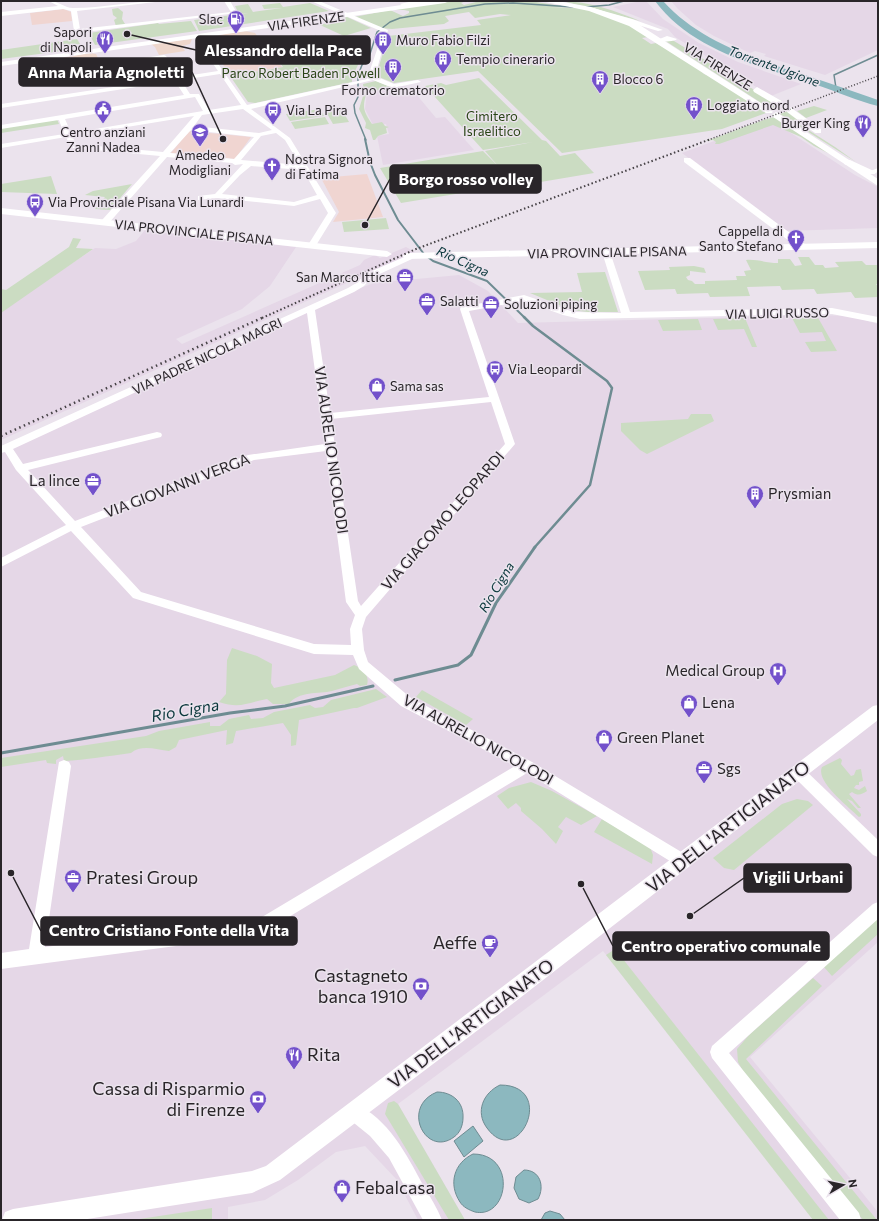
<svg xmlns="http://www.w3.org/2000/svg" width="879" height="1221" font-family="Commissioner,sans-serif">
  <rect width="100%" height="100%" fill="#ebe3ed"/>
  <!-- commercial -->
  <g fill="#eed7cc">
    <polygon points="245,31 255,33 260,40 226,45 218,35"/>
    <polygon points="192,39 190,44 182,46 185,51 159,55 155,47 151,44"/>
    <polygon points="89,53 96,54 100,62 46,64 45,61"/>
  </g>
  <!-- built -->
  <g fill="#e5d7e7">
    <polygon points="641,1 646,1 663,19 699,43 738,62 801,84 771,96 675,37 668,29 613,7"/>
    <polygon points="671,1 878,1 878,50 825,75 764,56 766,54 755,51 750,53 714,36 696,25 678,9"/>
    <polygon points="404,86 411,88 436,118 445,117 474,150 383,165 377,136 389,134 386,124 373,125 365,109 367,93"/>
    <polygon points="771,120 855,175 878,187 878,228 785,231 682,153"/>
    <polygon points="145,230 296,247 270,286 242,309 176,339 182,344 360,265 364,260 375,255 380,258 406,247 415,252 1,440 1,311 95,248 116,249 136,241"/>
    <polygon points="459,275 488,291 518,323 819,315 850,316 878,324 878,942 750,1057 878,1212 878,1220 817,1220 603,951 398,1104 465,1220 418,1220 397,1180 365,1146 336,1152 298,1180 265,1200 228,1207 228,1220 1,1220 1,447 316,304 374,283"/>
  </g>
  <!-- education -->
  <g fill="#f0d5d1">
    <polygon points="64,9 71,12 72,21 32,25 30,13"/>
    <polygon points="268,50 282,67 231,75 217,57"/>
    <polygon points="189,131 251,137 235,159 171,153"/>
    <polygon points="367,174 383,217 333,222 339,212 321,178"/>
  </g>
  <!-- green -->
  <g fill="#cbdcc2">
    <polygon points="462,1 466,1 461,3 464,5 480,1 530,1 568,7 548,7 582,8 628,22 648,37 642,38 651,44 656,43 700,69 704,74 710,76 766,113 722,129 562,153 478,71 394,83 376,76 388,36 481,25 477,20 511,15 500,14 475,18 469,12 445,16 449,21 444,24 392,29 380,28 354,17 390,10 403,16 409,13 409,11 404,10 393,10 422,4"/>
    <path d="M 562,1 C 588,1 616,11 640,21 Z"/>
    <polygon points="280,3 283,7 310,3 329,11 199,31 194,20 248,13 239,14 235,6 248,4 253,12 282,8 264,9 262,5"/>
    <polygon points="118,8 123,12 122,19 125,24 122,26 116,26 114,20 117,18 113,15 112,9"/>
    <polygon points="347,17 371,28 344,36 320,25"/>
    <polygon points="191,21 197,31 95,45 89,33 158,23 159,24"/>
    <polygon points="77,39 80,44 60,47 62,51 1,59 1,50"/>
    <polygon points="670,39 674,41 781,106 772,110 664,40"/>
    <polygon points="365,51 352,77 352,82 255,103 248,102 230,76 283,67 274,55"/>
    <polygon points="479,78 542,140 546,141 560,156 575,153 594,173 511,187 510,185 401,203 380,168 483,151 498,166 502,166 498,166 485,151 533,142 483,150 425,86 441,83 446,85"/>
    <path d="M 376,81 L 393,88 L 367,92 C 362,107 363,110 372,124 L 382,122 L 385,126 L 389,127 L 386,128 L 387,133 L 378,136 L 375,140 L 373,140 L 370,130 L 365,128 L 366,123 L 359,109 L 364,93 L 363,84 Z"/>
    <polygon points="814,106 827,110 806,118 797,111"/>
    <polygon points="341,108 349,122 333,124 325,110"/>
    <polygon points="320,109 324,116 290,121 286,114"/>
    <polygon points="788,111 804,122 799,124 835,147 856,162 780,114"/>
    <polygon points="325,117 329,124 295,129 291,122"/>
    <path d="M 774,117 L 830,154 L 814,146 L 801,137 L 773,125 L 719,144 L 715,144 L 716,142 L 713,140 L 705,141 C 728,134 751,123 774,117 Z"/>
    <polygon points="57,119 59,124 1,133 1,128"/>
    <polygon points="51,176 57,194 1,192 1,184"/>
    <polygon points="132,184 110,210 95,209 105,197 85,195 93,191"/>
    <polygon points="386,218 389,229 344,232 342,222"/>
    <polygon points="73,238 81,239 76,248 93,249 1,313 1,289 6,290 69,247"/>
    <path d="M 798,257 L 809,257 L 815,265 L 823,265 L 825,268 L 839,267 L 835,262 L 862,261 L 866,265 L 878,265 L 878,284 L 876,284 L 878,287 L 878,297 L 855,298 L 851,292 L 817,294 L 814,289 L 782,290 L 780,286 L 747,287 L 750,296 L 710,297 L 708,293 L 677,294 L 675,289 L 645,290 L 638,271 L 670,270 L 669,267 L 694,266 L 704,268 L 706,273 L 690,271 L 690,275 L 686,277 L 688,280 L 692,281 L 695,284 L 705,284 L 705,281 L 737,280 L 736,276 L 746,276 L 744,271 L 751,270 L 746,260 C 757,259 767,263 778,263 L 778,259 L 790,259 L 795,266 L 802,265 Z"/>
    <polygon points="605,272 618,312 588,312 571,310 530,293 582,292 577,273"/>
    <polygon points="794,316 817,316 837,351 811,352 805,342 826,341 822,332 800,333 792,318"/>
    <polygon points="745,318 757,347 752,347 744,329 718,330 713,319"/>
    <polygon points="698,319 702,330 663,331 658,320"/>
    <polygon points="691,414 711,414 714,421 647,454 640,450 621,431 621,423 688,419"/>
    <path d="M 232,648 L 257,656 L 272,664 L 271,683 L 274,688 L 335,675 L 354,665 C 362,668 370,675 367,685 L 360,686 L 357,684 C 348,686 340,689 332,691 C 319,694 298,691 289,704 L 273,704 L 267,699 C 246,703 240,709 219,702 L 226,694 L 227,660 Z"/>
    <path d="M 376,689 L 387,697 L 357,708 L 354,708 L 299,720 L 296,745 L 291,746 L 291,735 L 283,723 L 236,731 L 233,743 L 226,745 L 227,730 L 179,740 L 176,747 L 169,751 C 157,750 142,744 131,753 C 108,756 86,760 64,761 L 63,756 L 56,760 L 56,764 L 47,763 L 46,760 L 1,767 L 1,758 L 146,736 L 159,731 L 210,722 L 210,726 L 220,726 L 229,719 L 249,715 L 251,719 L 263,718 L 274,712 L 310,705 L 315,708 L 323,707 L 331,700 Z"/>
    <polygon points="422,690 473,719 466,725 416,697"/>
    <path d="M 840,758 L 842,760 L 841,764 L 851,776 L 854,775 L 856,770 L 861,769 L 863,781 L 859,782 L 859,785 L 856,785 L 854,788 L 859,790 L 865,786 L 867,791 C 861,795 858,796 852,792 L 849,794 L 861,808 L 858,808 L 852,801 L 847,799 L 861,814 L 861,816 L 859,817 C 849,807 815,781 822,767 Z"/>
    <polygon points="531,782 552,791 597,816 581,825 566,817 558,827 563,831 556,844 542,829 521,811 521,808 516,803 508,809 497,796 509,788"/>
    <polygon points="797,799 808,801 813,805 734,870 724,868 713,858 782,804"/>
    <polygon points="602,819 650,847 653,855 652,864 594,832"/>
    <polygon points="878,918 878,934 832,976 823,966"/>
    <polygon points="615,949 829,1220 813,1220 606,955"/>
    <polygon points="813,978 822,986 746,1059 877,1220 863,1220 744,1073 738,1062 737,1049 749,1035"/>
    <polygon points="394,1101 398,1104 465,1220 449,1220 385,1114 388,1103"/>
    <polygon points="212,1208 212,1220 133,1220"/>
  </g>
  <!-- water -->
  <g fill="#8cb8bf" stroke="#6e8c92">
    <path d="M 500,1085 C 558,1085 518,1171 487,1128 C 475,1112 483,1093 500,1085 Z"/>
    <path d="M 437,1092 C 452,1092 464,1102 463,1118 C 463,1125 460,1133 454,1137 C 426,1158 400,1107 437,1092 Z"/>
    <polygon points="473,1126 483,1141 464,1157 454,1141"/>
    <path d="M 473,1154 C 517,1154 509,1219 475,1212 C 469,1210 463,1207 460,1202 C 448,1184 454,1163 473,1154 Z"/>
    <path d="M 524,1170 C 540,1170 545,1186 538,1199 L 529,1203 L 519,1199 L 514,1188 L 516,1177 Z"/>
    <polygon points="550,1211 560,1214 565,1220 541,1220 545,1213"/>
  </g>
  <g fill="none" stroke-linecap="round" stroke-linejoin="round">
    <!-- stream-far3 -->
    <g stroke="#6e8c92" stroke-width="1.5">
      <polyline points="586,7 609,5 624,1"/>
      <polyline points="836,88 834,75 878,55"/>
      <polyline points="366,140 355,113 354,105 358,97 358,75 362,65 369,57 377,32 390,22 400,18 485,4 513,3 573,7"/>
    </g>
    <!-- stream-far2 -->
    <polyline stroke="#6e8c92" stroke-width="2" points="365,139 370,162 375,175 398,220 424,254 433,261 487,281 525,318"/>
    <!-- stream-far1 -->
    <polyline stroke="#6e8c92" stroke-width="2.5" points="524,317 533,326 607,381 612,388 590,485 534,548"/>
    <!-- stream -->
    <g stroke="#6e8c92" stroke-width="3">
      <polyline points="395,680 458,665 471,655 496,603 535,547"/>
      <polyline points="1,753 230,713 285,706 373,686"/>
    </g>
    <!-- river -->
    <path fill="#8cb8bf" fill-rule="evenodd" d="M 655,1 L 663,1 C 701,43 756,59 808,76 C 832,84 855,92 878,100 L 878,106 C 857,101 838,92 817,85 C 761,67 692,51 655,1 Z"/>
    <!-- minor -->
    <g fill="#fff" fill-rule="evenodd">
      <path d="M 49,1 C 58,1 65,8 73,8 C 103,8 133,1 164,1 L 77,11 L 80,29 L 231,12 L 224,1 L 230,1 L 237,13 L 77,33 L 74,31 L 71,11 L 63,9 L 1,16 L 1,12 L 58,6 Z"/>
      <path d="M 311,1 L 319,1 L 388,30 L 375,76 L 394,84 L 418,80 L 421,82 L 393,88 L 373,80 L 251,109 L 290,138 L 336,213 L 315,247 L 308,245 L 328,213 L 320,199 L 294,206 L 217,198 L 198,200 L 198,196 L 215,194 L 243,164 L 235,165 L 232,163 L 167,157 L 108,224 L 105,224 L 101,222 L 102,220 L 160,156 L 73,148 L 70,146 L 66,137 L 1,148 L 1,144 L 64,134 L 59,120 L 1,129 L 1,125 L 184,95 L 175,81 L 1,108 L 1,104 L 173,78 L 162,59 L 46,76 L 43,74 L 37,59 L 40,57 L 43,59 L 48,72 L 164,55 L 166,56 L 179,77 L 218,71 L 194,36 L 197,34 L 247,105 L 367,79 L 383,32 ZM 220,74 L 241,105 L 209,110 L 199,94 L 190,94 L 181,80 ZM 195,97 L 203,111 L 71,133 L 65,119 ZM 243,109 L 272,130 L 259,133 L 194,126 L 202,115 ZM 194,116 L 163,152 L 76,144 L 72,136 ZM 191,130 L 254,137 L 234,159 L 170,153 ZM 276,133 L 285,140 L 300,165 L 241,160 L 261,136 ZM 251,166 L 303,170 L 317,195 L 294,202 L 222,194 L 240,175 Z"/>
      <polygon points="684,158 690,158 806,245 806,249 800,249 684,162"/>
      <polygon points="878,168 878,172 872,174 868,172"/>
      <path d="M 603,250 L 610,252 L 630,312 L 832,308 L 878,317 L 878,323 L 832,314 L 580,319 L 563,315 L 524,301 L 469,311 L 515,444 L 366,617 L 362,629 L 364,650 L 368,662 L 411,698 L 532,762 L 688,856 L 690,861 L 688,866 L 683,868 L 678,866 L 527,773 L 259,935 L 1,969 L 1,953 L 29,949 L 59,762 L 64,760 L 69,762 L 71,766 L 45,947 L 257,920 L 515,766 L 401,706 L 359,669 L 353,655 L 314,654 L 133,598 L 71,531 L 1,567 L 1,558 L 66,525 L 16,470 L 5,452 L 1,453 L 1,446 L 348,288 L 358,282 L 365,274 L 409,255 L 413,257 L 412,259 L 371,278 L 364,286 L 354,292 L 315,310 L 330,413 L 489,397 L 460,309 L 461,307 L 524,295 L 574,312 L 621,313 L 602,252 ZM 307,313 L 325,444 L 248,455 L 75,521 L 28,470 L 161,437 L 162,435 L 161,433 L 157,432 L 23,464 L 13,449 ZM 491,402 L 505,444 L 361,606 L 358,601 L 331,419 ZM 326,451 L 346,602 L 355,615 L 350,629 L 351,645 L 314,644 L 141,592 L 81,527 L 254,460 Z"/>
      <polygon points="798,766 803,768 878,840 878,857 873,855 793,776 791,772 793,768"/>
      <polygon points="878,902 878,919 729,1053 859,1213 861,1220 840,1220 712,1058 710,1052 712,1046 873,904"/>
      <path d="M 355,1104 C 388,1118 407,1155 423,1185 C 430,1196 437,1208 442,1220 L 423,1220 L 389,1158 L 370,1136 L 349,1119 L 346,1113 L 349,1107 Z"/>
    </g>
    <!-- tertiary -->
    <g fill="#fff" fill-rule="evenodd">
      <polygon points="413,1 433,1 403,6 400,4"/>
      <polygon points="593,8 632,19 663,30 658,31 591,11 590,10"/>
      <path d="M 667,36 L 677,39 C 674,42 665,41 660,42 L 657,40 Z"/>
      <polygon points="844,160 850,160 876,172 875,174 869,174 844,164"/>
      <polygon points="1,208 387,251 392,254 387,257 1,214"/>
      <polygon points="878,242 878,248 407,259 402,256 407,253"/>
      <polygon points="878,705 878,720 507,1008 280,1180 252,1193 81,1220 2,1220 5,1212 13,1209 252,1171 266,1166 873,706"/>
    </g>
    <!-- secondary -->
    <g fill="#fff" fill-rule="evenodd">
      <polygon points="430,1 449,1 445,3 1,66 1,62"/>
      <polygon points="541,1 557,1 591,7 635,22 773,111 772,113 766,113 629,26 589,11"/>
      <polygon points="757,87 785,103 786,105 785,107 779,107 754,92 753,90"/>
      <polygon points="790,107 821,129 821,133 815,133 787,112 787,108"/>
      <polygon points="776,112 878,179 878,186 773,117 772,115"/>
    </g>
    <!-- rail-far2 -->
    <polyline stroke="#464246" stroke-width="1.5" stroke-dasharray="1 2" stroke-linecap="butt" points="708,140 878,76"/>
    <!-- rail-far1 -->
    <polyline stroke="#464246" stroke-width="2" stroke-dasharray="1.5 2.5" stroke-linecap="butt" points="262,318 416,249 711,139"/>
    <!-- rail -->
    <polyline stroke="#464246" stroke-width="2.5" stroke-dasharray="1.5 3.5" stroke-linecap="butt" points="1,436 264,317"/>
  </g>
  <!-- icons -->
  <defs>
    <g id="fuel-pin" transform="scale(0.9)"><path d="M0 17L-7.5 6A9.5 9.5 0 1 1 7.5 6Z" fill="#7351cb" stroke="#ebe3ed"/><path d="M-5.5-6h7V0h2V4h1.3V-2.5L3-4.5l.8-.8L6-3V5H2.5V1h-1V6h-7ZM-4.2-4.7v3.2H.2V-4.7Z" fill="#fff"/></g>
    <g id="restaurant-pin" transform="scale(0.9)"><path d="M0 17L-7.5 6A9.5 9.5 0 1 1 7.5 6Z" fill="#7351cb" stroke="#ebe3ed"/><path d="M-5-6h1v4h1v-4h1v4h1v-4h1v5L-1.5 .5V6h-2V.5L-5-1ZM5-6V6H3V1.5H1.5Q1.5-4 5-6Z" fill="#fff"/></g>
    <g id="building-pin" transform="scale(0.9)"><path d="M0 17L-7.5 6A9.5 9.5 0 1 1 7.5 6Z" fill="#7351cb" stroke="#ebe3ed"/><path d="M-4-6H4V6H1V3H-1V6H-4ZM-2.5-4.3h1.7v1.8h-1.7ZM.8-4.3h1.7v1.8H.8ZM-2.5-1h1.7V.8h-1.7ZM.8-1h1.7V.8H.8Z" fill="#fff"/></g>
    <g id="civic-pin" transform="scale(0.9)"><path d="M0 17L-7.5 6A9.5 9.5 0 1 1 7.5 6Z" fill="#7351cb" stroke="#ebe3ed"/><path d="M-.6-6.5H3V-4.5H.6V-3L4-1V1h2V6H-6V1h2V-1L-.6-3ZM-1.2 2.5V6h2.4V2.5Z" fill="#fff"/></g>
    <g id="bus-pin" transform="scale(0.9)"><path d="M0 17L-7.5 6A9.5 9.5 0 1 1 7.5 6Z" fill="#7351cb" stroke="#ebe3ed"/><path d="M-5-6H5V4H4V6H2V4H-2V6H-4V4H-5ZM-3.5-4V0h7V-4ZM-3.5 1.2v1.5H-2V1.2ZM2 1.2v1.5H3.5V1.2Z" fill="#fff"/></g>
    <g id="school-pin" transform="scale(0.9)"><path d="M0 17L-7.5 6A9.5 9.5 0 1 1 7.5 6Z" fill="#7351cb" stroke="#ebe3ed"/><path d="M0-5L7-2L0 1L-7-2ZM-4 1L0 2.5L4 1V4Q0 6-4 4Z" fill="#fff"/></g>
    <g id="church-pin" transform="scale(0.9)"><path d="M0 17L-7.5 6A9.5 9.5 0 1 1 7.5 6Z" fill="#7351cb" stroke="#ebe3ed"/><path d="M-1.2-6h2.4v3.5h3.3v2.4h-3.3V6h-2.4V-.1h-3.3v-2.4h3.3Z" fill="#fff"/></g>
    <g id="office-pin" transform="scale(0.9)"><path d="M0 17L-7.5 6A9.5 9.5 0 1 1 7.5 6Z" fill="#7351cb" stroke="#ebe3ed"/><path d="M-6-3h4V-5.5h4V-3h4V5H-6ZM-1-4.5V-3h2v-1.5ZM-6 0V1H6V0Z" fill="#fff"/></g>
    <g id="shop-pin" transform="scale(0.9)"><path d="M0 17L-7.5 6A9.5 9.5 0 1 1 7.5 6Z" fill="#7351cb" stroke="#ebe3ed"/><path d="M-5-2.5h2.3a2.7 3.5 0 0 1 5.4 0H5L5.5 6h-11ZM-1.5-2.5h3a1.5 2.3 0 0 0-3 0Z" fill="#fff"/></g>
    <g id="hospital-pin" transform="scale(0.9)"><path d="M0 17L-7.5 6A9.5 9.5 0 1 1 7.5 6Z" fill="#7351cb" stroke="#ebe3ed"/><path d="M-5-5h3v3.5h4V-5h3V5h-3V1.5h-4V5h-3Z" fill="#fff"/></g>
    <g id="cafe-pin" transform="scale(0.9)"><path d="M0 17L-7.5 6A9.5 9.5 0 1 1 7.5 6Z" fill="#7351cb" stroke="#ebe3ed"/><path d="M-5.5-4.5H6V0H3Q3 3.5 0 3.5H-2.5Q-5.5 3.5-5.5 0ZM3-3.2v2h1.7v-2ZM-6 4.5H4V6H-6Z" fill="#fff"/></g>
    <g id="bank-pin" transform="scale(0.9)"><path d="M0 17L-7.5 6A9.5 9.5 0 1 1 7.5 6Z" fill="#7351cb" stroke="#ebe3ed"/><path d="M-6-4H6V4H-6ZM0-2.3a2.3 2.3 0 1 0 0 4.6a2.3 2.3 0 1 0 0-4.6Z" fill="#fff"/></g>
  </defs>
  <g fill-rule="evenodd">
    <use href="#fuel-pin" x="236" y="19"/>
    <use href="#restaurant-pin" x="105" y="39"/>
    <use href="#building-pin" x="383" y="40"/>
    <use href="#building-pin" x="443" y="59"/>
    <use href="#building-pin" x="393" y="67"/>
    <use href="#building-pin" x="600" y="79"/>
    <use href="#building-pin" x="694" y="105"/>
    <use href="#civic-pin" x="103" y="109"/>
    <use href="#bus-pin" x="273" y="110"/>
    <use href="#restaurant-pin" x="863" y="123"/>
    <use href="#school-pin" x="200" y="132"/>
    <use href="#church-pin" x="272" y="166"/>
    <use href="#bus-pin" x="35" y="202"/>
    <use href="#church-pin" x="796" y="238"/>
    <use href="#office-pin" x="405" y="277"/>
    <use href="#office-pin" x="427" y="301"/>
    <use href="#office-pin" x="491" y="304"/>
    <use href="#bus-pin" x="495" y="369"/>
    <use href="#shop-pin" x="377" y="386"/>
    <use href="#office-pin" x="93" y="481"/>
    <use href="#building-pin" x="755" y="494"/>
    <use href="#hospital-pin" x="778" y="671"/>
    <use href="#shop-pin" x="689" y="703"/>
    <use href="#shop-pin" x="604" y="738"/>
    <use href="#office-pin" x="704" y="769"/>
    <use href="#office-pin" x="73" y="878"/>
    <use href="#cafe-pin" x="490" y="943"/>
    <use href="#bank-pin" x="421" y="986"/>
    <use href="#restaurant-pin" x="294" y="1055"/>
    <use href="#bank-pin" x="258" y="1099"/>
    <use href="#shop-pin" x="342" y="1188"/>
  </g>
  <g text-anchor="middle" stroke-width="3" stroke-linejoin="round" paint-order="stroke">
    <!-- far-poi labels -->
    <g font-size="13" fill="#292529" stroke="#ebe3ed" text-anchor="start">
      <text x="223" y="24" text-anchor="end">Slac</text>
      <text x="92" y="37" text-anchor="end">Sapori<tspan x="92" dy="15">di Napoli</tspan></text>
      <text x="396" y="45">Muro Fabio Filzi</text>
      <text x="456" y="64">Tempio cinerario</text>
      <text x="613" y="84">Blocco 6</text>
      <text x="393" y="95" text-anchor="middle">Forno crematorio</text>
      <text x="707" y="110">Loggiato nord</text>
      <text x="286" y="115">Via La Pira</text>
      <text x="850" y="128" text-anchor="end">Burger King</text>
      <text x="103" y="137" text-anchor="middle">Centro anziani<tspan x="103" dy="15">Zanni Nadea</tspan></text>
      <text x="200" y="160" text-anchor="middle">Amedeo<tspan x="200" dy="15">Modigliani</tspan></text>
      <text x="285" y="164">Nostra Signora<tspan x="285" dy="15">di Fatima</tspan></text>
      <text x="48" y="207">Via Provinciale Pisana Via Lunardi</text>
      <text x="783" y="236" text-anchor="end">Cappella di<tspan x="783" dy="15">Santo Stefano</tspan></text>
      <text x="392" y="282" text-anchor="end">San Marco Ittica</text>
      <text x="440" y="306">Salatti</text>
      <text x="504" y="309">Soluzioni piping</text>
      <text x="508" y="374">Via Leopardi</text>
      <text x="390" y="391">Sama sas</text>
    </g>
    <!-- far-street labels -->
    <g font-size="13" fill="#292529" stroke="#ebe3ed">
      <text transform="translate(306 21) rotate(-8)" y="5">VIA FIRENZE</text>
      <text transform="translate(718 66) rotate(32)" y="5">VIA FIRENZE</text>
      <text transform="translate(194 232) rotate(6)" y="5">VIA PROVINCIALE PISANA</text>
      <text transform="translate(607 252) rotate(-1)" y="5">VIA PROVINCIALE PISANA</text>
      <text transform="translate(777 313) rotate(-1)" y="5">VIA LUIGI RUSSO</text>
      <text transform="translate(207 356) rotate(-25)" y="5">VIA PADRE NICOLA MAGRI</text>
    </g>
    <!-- far-water labels -->
    <g font-size="13" font-style="italic" fill="#0a373c" stroke="#ebe3ed">
      <text transform="translate(774 66) rotate(20)" y="5">Torrente Ugione</text>
      <text transform="translate(463 261) rotate(24)" y="5">Rio Cigna</text>
      <text transform="translate(496 587) rotate(-59)" y="5">Rio Cigna</text>
    </g>
    <!-- far-park labels -->
    <g font-size="13" fill="#294416" stroke="#ebe3ed">
      <text x="301" y="78">Parco Robert Baden Powell</text>
      <text x="492" y="121">Cimitero<tspan x="492" dy="15">Israelitico</tspan></text>
    </g>
    <!-- street labels -->
    <g font-size="15" fill="#292529" stroke="#ebe3ed">
      <text transform="translate(331 450) rotate(82)" y="5">VIA AURELIO NICOLODI</text>
      <text transform="translate(177 486) rotate(-21)" y="5">VIA GIOVANNI VERGA</text>
      <text transform="translate(443 521) rotate(-49)" y="5">VIA GIACOMO LEOPARDI</text>
      <text transform="translate(478 740) rotate(29)" y="5">VIA AURELIO NICOLODI</text>
    </g>
    <!-- poi labels -->
    <g font-size="15" fill="#292529" stroke="#ebe3ed" text-anchor="start">
      <text x="80" y="486" text-anchor="end">La lince</text>
      <text x="768" y="499">Prysmian</text>
      <text x="765" y="676" text-anchor="end">Medical Group</text>
      <text x="702" y="708">Lena</text>
      <text x="617" y="743">Green Planet</text>
      <text x="717" y="774">Sgs</text>
    </g>
    <!-- water labels -->
    <g font-size="16" font-style="italic" fill="#0a373c" stroke="#ebe3ed">
      <text transform="translate(185 710) rotate(-10)" y="6">Rio Cigna</text>
    </g>
    <!-- near-street labels -->
    <g font-size="18" fill="#292529" stroke="#ebe3ed">
      <text transform="translate(728 827) rotate(-38)" y="6">VIA DELL'ARTIGIANATO</text>
      <text transform="translate(471 1024) rotate(-37)" y="6">VIA DELL'ARTIGIANATO</text>
    </g>
    <!-- near-poi labels -->
    <g font-size="18" fill="#292529" stroke="#ebe3ed" text-anchor="start">
      <text x="86" y="884">Pratesi Group</text>
      <text x="477" y="949" text-anchor="end">Aeffe</text>
      <text x="408" y="982" text-anchor="end">Castagneto<tspan x="408" dy="21">banca 1910</tspan></text>
      <text x="307" y="1061">Rita</text>
      <text x="245" y="1095" text-anchor="end">Cassa di Risparmio<tspan x="245" dy="21">di Firenze</tspan></text>
      <text x="355" y="1194">Febalcasa</text>
    </g>
  </g>
  <!-- callouts -->
  <path fill="none" stroke="#292529" stroke-width="1.5" d="M127 34L196 50M223 139L192 72M365 225L390 179M690 916L744 878M11 873L41 931M581 884L613 946"/>
  <g fill="#292529" stroke="#ebe3ed" stroke-width="1.5">
    <circle cx="127" cy="34" r="4"/>
    <circle cx="223" cy="139" r="4"/>
    <circle cx="365" cy="225" r="4"/>
    <circle cx="690" cy="916" r="4"/>
    <circle cx="11" cy="873" r="4"/>
    <circle cx="581" cy="884" r="4"/>
  </g>
  <g fill="#292529" stroke="#292529" stroke-width="1.5">
    <rect x="196" y="36" width="174" height="28" rx="4"/>
    <rect x="19" y="58" width="173" height="28" rx="4"/>
    <rect x="390" y="165" width="151" height="28" rx="4"/>
    <rect x="744" y="864" width="107" height="28" rx="4"/>
    <rect x="41" y="917" width="256" height="28" rx="4"/>
    <rect x="613" y="932" width="216" height="28" rx="4"/>
  </g>
  <g font-size="16" text-anchor="middle" font-weight="bold" fill="#fff">
    <text x="283" y="56">Alessandro della Pace</text>
    <text x="106" y="78">Anna Maria Agnoletti</text>
    <text x="466" y="185">Borgo rosso volley</text>
    <text x="798" y="883">Vigili Urbani</text>
    <text x="169" y="936">Centro Cristiano Fonte della Vita</text>
    <text x="721" y="952">Centro operativo comunale</text>
  </g>
  <!-- border -->
  <rect width="879" height="1221" fill="none" stroke="#292529" stroke-width="4"/>
  <!-- north arrow -->
  <g transform="translate(843 1185) rotate(81)" stroke="#ebe3ed" stroke-width="3" paint-order="stroke">
  <path d="M0-3L7 15L0 10L-7 15Z" fill="#292529"/>
  <text y="-6" font-size="11" font-weight="bold" text-anchor="middle" fill="#292529">N</text>
  </g>
</svg>
